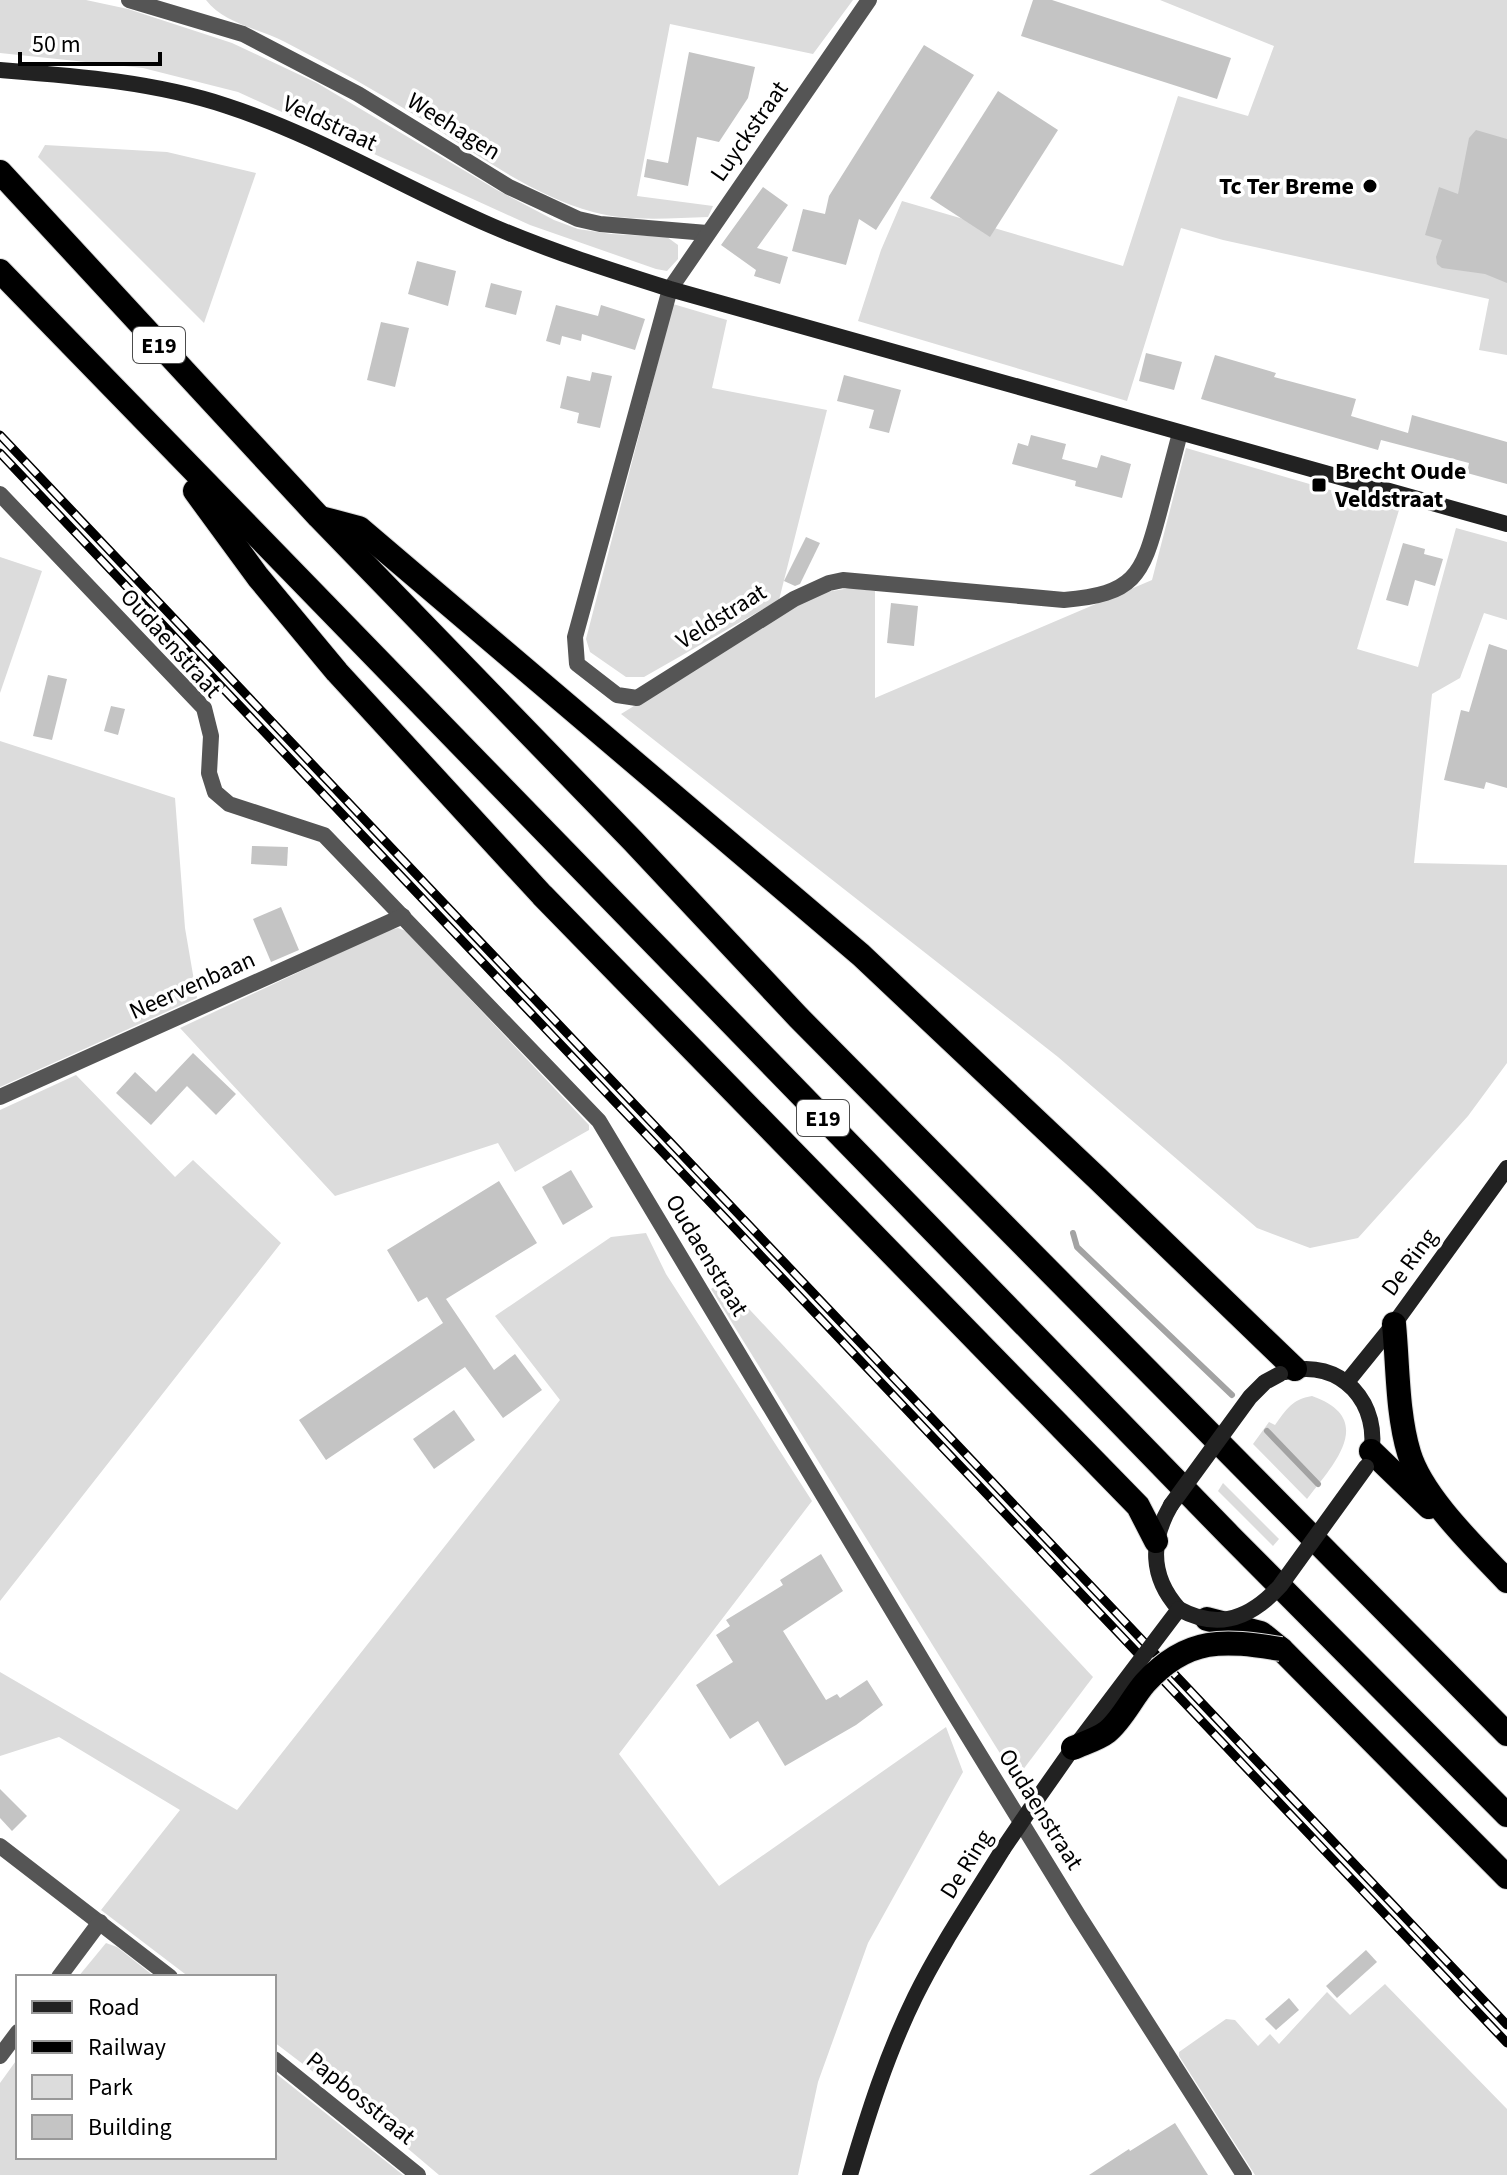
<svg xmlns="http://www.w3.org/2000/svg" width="1507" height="2175" font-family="'Source Sans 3',sans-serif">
  <rect width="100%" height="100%" fill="#fff"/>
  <!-- green -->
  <g fill="#dcdcdc">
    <polygon points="0,0 86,0 128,9 232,43 317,83 497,190 554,220 578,229 611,234 667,237 678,245 678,259 667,271 656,269 530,225 238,92 143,68 0,53"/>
    <path d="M 206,0 L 853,0 L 813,54 L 670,24 L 637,196 L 713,206 L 708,217 C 671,218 630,222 593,212 C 532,195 476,154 423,120 C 378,92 332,66 285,42 C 260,29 223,23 206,0 Z"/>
    <polygon points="1160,0 1507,0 1507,355 1479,350 1489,299 1223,240 1181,228 1127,401 858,321 881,250 902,201 1123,266 1178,96 1248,116 1274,46"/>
    <polygon points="45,145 167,152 256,173 204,323 38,157"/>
    <polygon points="673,304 727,320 712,388 827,410 779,600 644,677 626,677 590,652 586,639"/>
    <polygon points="1186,448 1399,510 1357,649 1418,667 1456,528 1507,542 1507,620 1484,613 1460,678 1432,694 1414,863 1507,865 1507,1063 1468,1116 1358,1238 1310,1248 1257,1228 1058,1057 621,714 815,594 850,588 875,591 875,698 1152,580"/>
    <polygon points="0,557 42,571 0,693"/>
    <polygon points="0,741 175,798 185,928 197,998 0,1087"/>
    <polygon points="398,928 406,931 589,1125 589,1130 515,1172 498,1143 335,1196 180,1028 386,931"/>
    <polygon points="76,1075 175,1177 193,1160 281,1243 0,1601 0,1110"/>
    <polygon points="646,1233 666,1274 812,1501 619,1754 719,1886 946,1727 963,1772 868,1943 818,2082 798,2175 439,2175 354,2103 274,2042 274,1977 189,1977 101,1910 180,1810 59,1737 0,1756 0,1672 237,1810 560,1400 495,1316 611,1237"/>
    <polygon points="723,1281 1093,1677 1016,1779 711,1289"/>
    <path d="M 1312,1396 C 1377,1419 1334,1464 1307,1499 L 1253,1444 L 1269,1422 L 1275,1425 C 1286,1410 1292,1399 1312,1396 Z"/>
    <polygon points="1223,1483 1279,1539 1273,1546 1218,1491"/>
    <polygon points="106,1943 117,1947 155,1977 78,1977"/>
    <polygon points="1385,1984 1507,2109 1507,2175 1255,2175 1179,2056 1179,2052 1226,2019 1235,2020 1258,2046 1270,2034 1279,2044 1327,1992 1350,2015"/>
    <polygon points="18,2058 18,2157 274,2157 274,2072 403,2175 0,2175 0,2083"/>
  </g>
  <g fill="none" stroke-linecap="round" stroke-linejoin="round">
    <!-- stream -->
    <g stroke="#a3a3a3" stroke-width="6">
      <polyline points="1073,1233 1077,1247 1232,1395"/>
      <polyline points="1267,1431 1318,1484"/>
    </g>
  </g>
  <!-- building -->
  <g fill="#c4c4c4">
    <polygon points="1033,0 1052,0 1231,58 1217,99 1021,36"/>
    <polygon points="924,45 974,75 876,230 859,219 846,265 792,251 803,209 825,214 829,196"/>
    <polygon points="689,52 755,67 748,98 719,142 697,137 688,186 644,177 647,159 668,163"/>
    <polygon points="998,91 1058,130 990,237 930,198"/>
    <polygon points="1476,130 1507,139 1507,283 1485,274 1442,268 1437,264 1436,257 1442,240 1425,235 1439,187 1458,194 1469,138"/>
    <polygon points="763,187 788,205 757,248 788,257 780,284 754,276 756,270 721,245"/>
    <polygon points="417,261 456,271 448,306 408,294"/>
    <polygon points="491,283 522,291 516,315 485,307"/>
    <polygon points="556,305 598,316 601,305 645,319 635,350 582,334 581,341 562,336 560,345 546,341"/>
    <polygon points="381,322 409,328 395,387 367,380"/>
    <polygon points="1146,353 1182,362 1174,390 1139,381"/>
    <polygon points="1215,355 1276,373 1274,377 1356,399 1351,416 1408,433 1412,415 1507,442 1507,484 1467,473 1469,463 1381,440 1378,450 1201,399"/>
    <polygon points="592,372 612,376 600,428 577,423 579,413 560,408 567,376 590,381"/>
    <polygon points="844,375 901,390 889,433 869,428 874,410 837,401"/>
    <polygon points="1031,435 1066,444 1062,459 1097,468 1101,455 1131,464 1122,498 1075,486 1076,481 1012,464 1018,443 1028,446"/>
    <polygon points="806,537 820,543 800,584 795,586 784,581"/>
    <polygon points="1403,543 1425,549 1424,554 1443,559 1435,586 1415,580 1408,606 1386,600"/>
    <polygon points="891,603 918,606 914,646 887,643"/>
    <polygon points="1489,644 1507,650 1507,788 1486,782 1484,789 1444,780 1461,710 1469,712"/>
    <polygon points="48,675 67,679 52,740 33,736"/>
    <polygon points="111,706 125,709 118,735 104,731"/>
    <polygon points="252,846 288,847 287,866 251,864"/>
    <polygon points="281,907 299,950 271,962 253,919"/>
    <polygon points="193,1053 236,1094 216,1115 187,1086 151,1125 116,1093 135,1072 156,1092"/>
    <polygon points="571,1170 593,1207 563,1225 542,1187"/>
    <polygon points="499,1181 537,1243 446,1299 494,1370 515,1354 542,1390 503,1418 465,1367 326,1460 299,1420 443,1323 427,1297 418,1302 387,1250"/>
    <polygon points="454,1410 475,1440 434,1469 413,1439"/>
    <polygon points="821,1554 843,1591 783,1631 826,1700 837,1694 840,1698 867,1680 883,1705 856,1725 785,1766 758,1721 730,1739 696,1685 733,1662 716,1635 730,1626 726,1620 783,1585 780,1580"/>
    <polygon points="0,1789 27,1816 12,1831 0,1818"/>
    <polygon points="1366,1950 1377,1962 1337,1998 1326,1986"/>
    <polygon points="1289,1998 1299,2010 1276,2030 1265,2019"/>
    <polygon points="1175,2123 1208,2175 1089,2175 1129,2149 1130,2151"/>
  </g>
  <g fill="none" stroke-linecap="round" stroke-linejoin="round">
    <!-- highway casing -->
    <g stroke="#dbdbdb" stroke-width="26">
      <g id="highway">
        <polyline points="0,172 319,517 633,841 798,1017 1507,1734"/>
        <polyline points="0,271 1230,1536 1507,1815"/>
        <polyline points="195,491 258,577 337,672 542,895 1138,1506 1156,1541"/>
        <polyline points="321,518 359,528 861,955 1096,1177 1295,1369"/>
        <path d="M 1394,1324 C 1398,1366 1397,1413 1409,1453 C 1422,1497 1476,1548 1507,1581"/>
        <polyline points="1371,1451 1429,1507"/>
        <polyline points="1207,1619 1261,1633 1281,1649 1507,1877"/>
      </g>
    </g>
    <!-- street -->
    <g stroke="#555" stroke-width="16">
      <polyline points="129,0 243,34 358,94 509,187 578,219 600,224 707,233"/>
      <path d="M 869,0 L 670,289 L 575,637 L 577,664 L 617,695 L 637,698 L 794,599 L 829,583 L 843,580 L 1064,600 C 1134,594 1142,577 1159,513 C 1166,486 1173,460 1180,433"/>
      <polyline points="0,494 204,708 211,736 209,773 215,792 229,804 324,835 599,1121 949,1705 1078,1915 1244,2175"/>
      <polyline points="0,1097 403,916"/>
      <polyline points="0,1846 170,1977"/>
      <polyline points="59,1977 100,1922"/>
      <polyline points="0,2056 18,2032"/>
      <polyline points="274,2059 418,2175"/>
    </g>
    <!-- secondary -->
    <g stroke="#222" stroke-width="16">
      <path d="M 0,70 C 76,76 155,82 227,106 C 319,136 404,188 492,226 C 550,251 610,270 670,289 L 1507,524"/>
      <path d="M 1285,1372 C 1341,1356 1383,1405 1370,1458"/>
      <polyline points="1347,1382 1394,1324 1507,1168"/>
      <path d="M 1171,1505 C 1150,1541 1150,1577 1179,1609"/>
      <polyline points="1033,1805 1073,1748"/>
      <path d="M 850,2175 C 868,2114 887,2054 915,1997 C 940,1946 973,1898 1003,1849"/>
    </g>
    <!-- highway -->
    <use href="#highway" stroke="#000" stroke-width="24"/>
    <!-- rail casing -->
    <g stroke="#000" stroke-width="9">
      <g id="rail">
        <polyline points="0,435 1507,2025"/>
        <polyline points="0,453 1507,2043"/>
      </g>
    </g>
    <!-- rail -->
    <use href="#rail" stroke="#fff" stroke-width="6" stroke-dasharray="18" stroke-linecap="butt"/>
    <!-- highway-bridge casing -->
    <g stroke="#dbdbdb" stroke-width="26" stroke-linecap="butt">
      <path id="highway-bridge" d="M 1073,1748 C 1084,1743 1098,1739 1107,1732 C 1122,1720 1132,1698 1145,1683 C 1188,1636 1224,1640 1281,1649"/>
    </g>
    <!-- secondary-bridge -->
    <g stroke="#222" stroke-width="16">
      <polyline points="1171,1505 1250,1397 1265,1382 1280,1374"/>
      <path d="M 1077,1744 L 1179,1609 C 1219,1631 1251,1618 1280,1586 L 1366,1467"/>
      <polyline points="1003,1849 1033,1805"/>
    </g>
    <!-- highway-bridge -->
    <use href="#highway-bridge" stroke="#000" stroke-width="24"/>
  </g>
  <!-- markers -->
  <g fill="#000" stroke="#fff" stroke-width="3">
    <circle cx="1370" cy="186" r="8"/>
    <rect x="1311" y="477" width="16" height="16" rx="4"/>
  </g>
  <g text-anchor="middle" stroke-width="7" stroke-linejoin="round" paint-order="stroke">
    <!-- shield labels -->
    <g fill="#fff" stroke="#4c4c4c" stroke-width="2">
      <rect x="133" y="327" width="52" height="36" rx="6"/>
      <rect x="797" y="1100" width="52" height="36" rx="6"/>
    </g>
    <g font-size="22" font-weight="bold" fill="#000">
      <text x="159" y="353">E19</text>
      <text x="823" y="1126">E19</text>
    </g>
    <!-- street labels -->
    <g font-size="24" fill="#000" stroke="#fff">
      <text transform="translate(330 123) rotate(25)" y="8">Veldstraat</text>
      <text transform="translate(454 126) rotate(32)" y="8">Weehagen</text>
      <text transform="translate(749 131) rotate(-55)" y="8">Luyckstraat</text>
      <text transform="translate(721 616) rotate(-32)" y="8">Veldstraat</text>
      <text transform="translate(171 643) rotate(48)" y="8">Oudaenstraat</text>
      <text transform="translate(192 985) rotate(-24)" y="8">Neervenbaan</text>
      <text transform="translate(707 1255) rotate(59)" y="8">Oudaenstraat</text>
      <text transform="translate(1409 1262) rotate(-54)" y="8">De Ring</text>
      <text transform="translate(1041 1809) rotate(58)" y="8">Oudaenstraat</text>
      <text transform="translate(966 1864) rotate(-58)" y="8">De Ring</text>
      <text transform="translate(361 2098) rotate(39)" y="8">Papbosstraat</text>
    </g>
    <!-- poi labels -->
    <g font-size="24" font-weight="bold" fill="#000" stroke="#fff" text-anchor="end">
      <text x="1354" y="194">Tc Ter Breme</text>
      <text x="1335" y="479" text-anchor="start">Brecht Oude<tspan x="1335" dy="28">Veldstraat</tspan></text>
    </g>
  </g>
  <!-- legend -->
  <rect x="16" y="1975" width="260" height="184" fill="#ffffff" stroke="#999999" stroke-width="2"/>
  <rect x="32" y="2001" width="40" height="12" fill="#222222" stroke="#999999" stroke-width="2"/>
  <text x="88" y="2015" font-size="24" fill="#000000">Road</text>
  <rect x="32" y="2041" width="40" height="12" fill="#000000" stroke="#999999" stroke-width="2"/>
  <text x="88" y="2055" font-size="24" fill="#000000">Railway</text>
  <rect x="32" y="2075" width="40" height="24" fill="#dcdcdc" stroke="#999999" stroke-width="2"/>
  <text x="88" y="2095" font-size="24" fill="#000000">Park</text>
  <rect x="32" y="2115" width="40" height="24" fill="#c4c4c4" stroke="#999999" stroke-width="2"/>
  <text x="88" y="2135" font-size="24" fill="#000000">Building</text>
  <!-- scale -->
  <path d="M20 52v12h140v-12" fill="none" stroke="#000000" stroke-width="4"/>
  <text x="32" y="52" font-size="24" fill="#000000" stroke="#ffffff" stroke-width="6" paint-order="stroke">50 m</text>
</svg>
